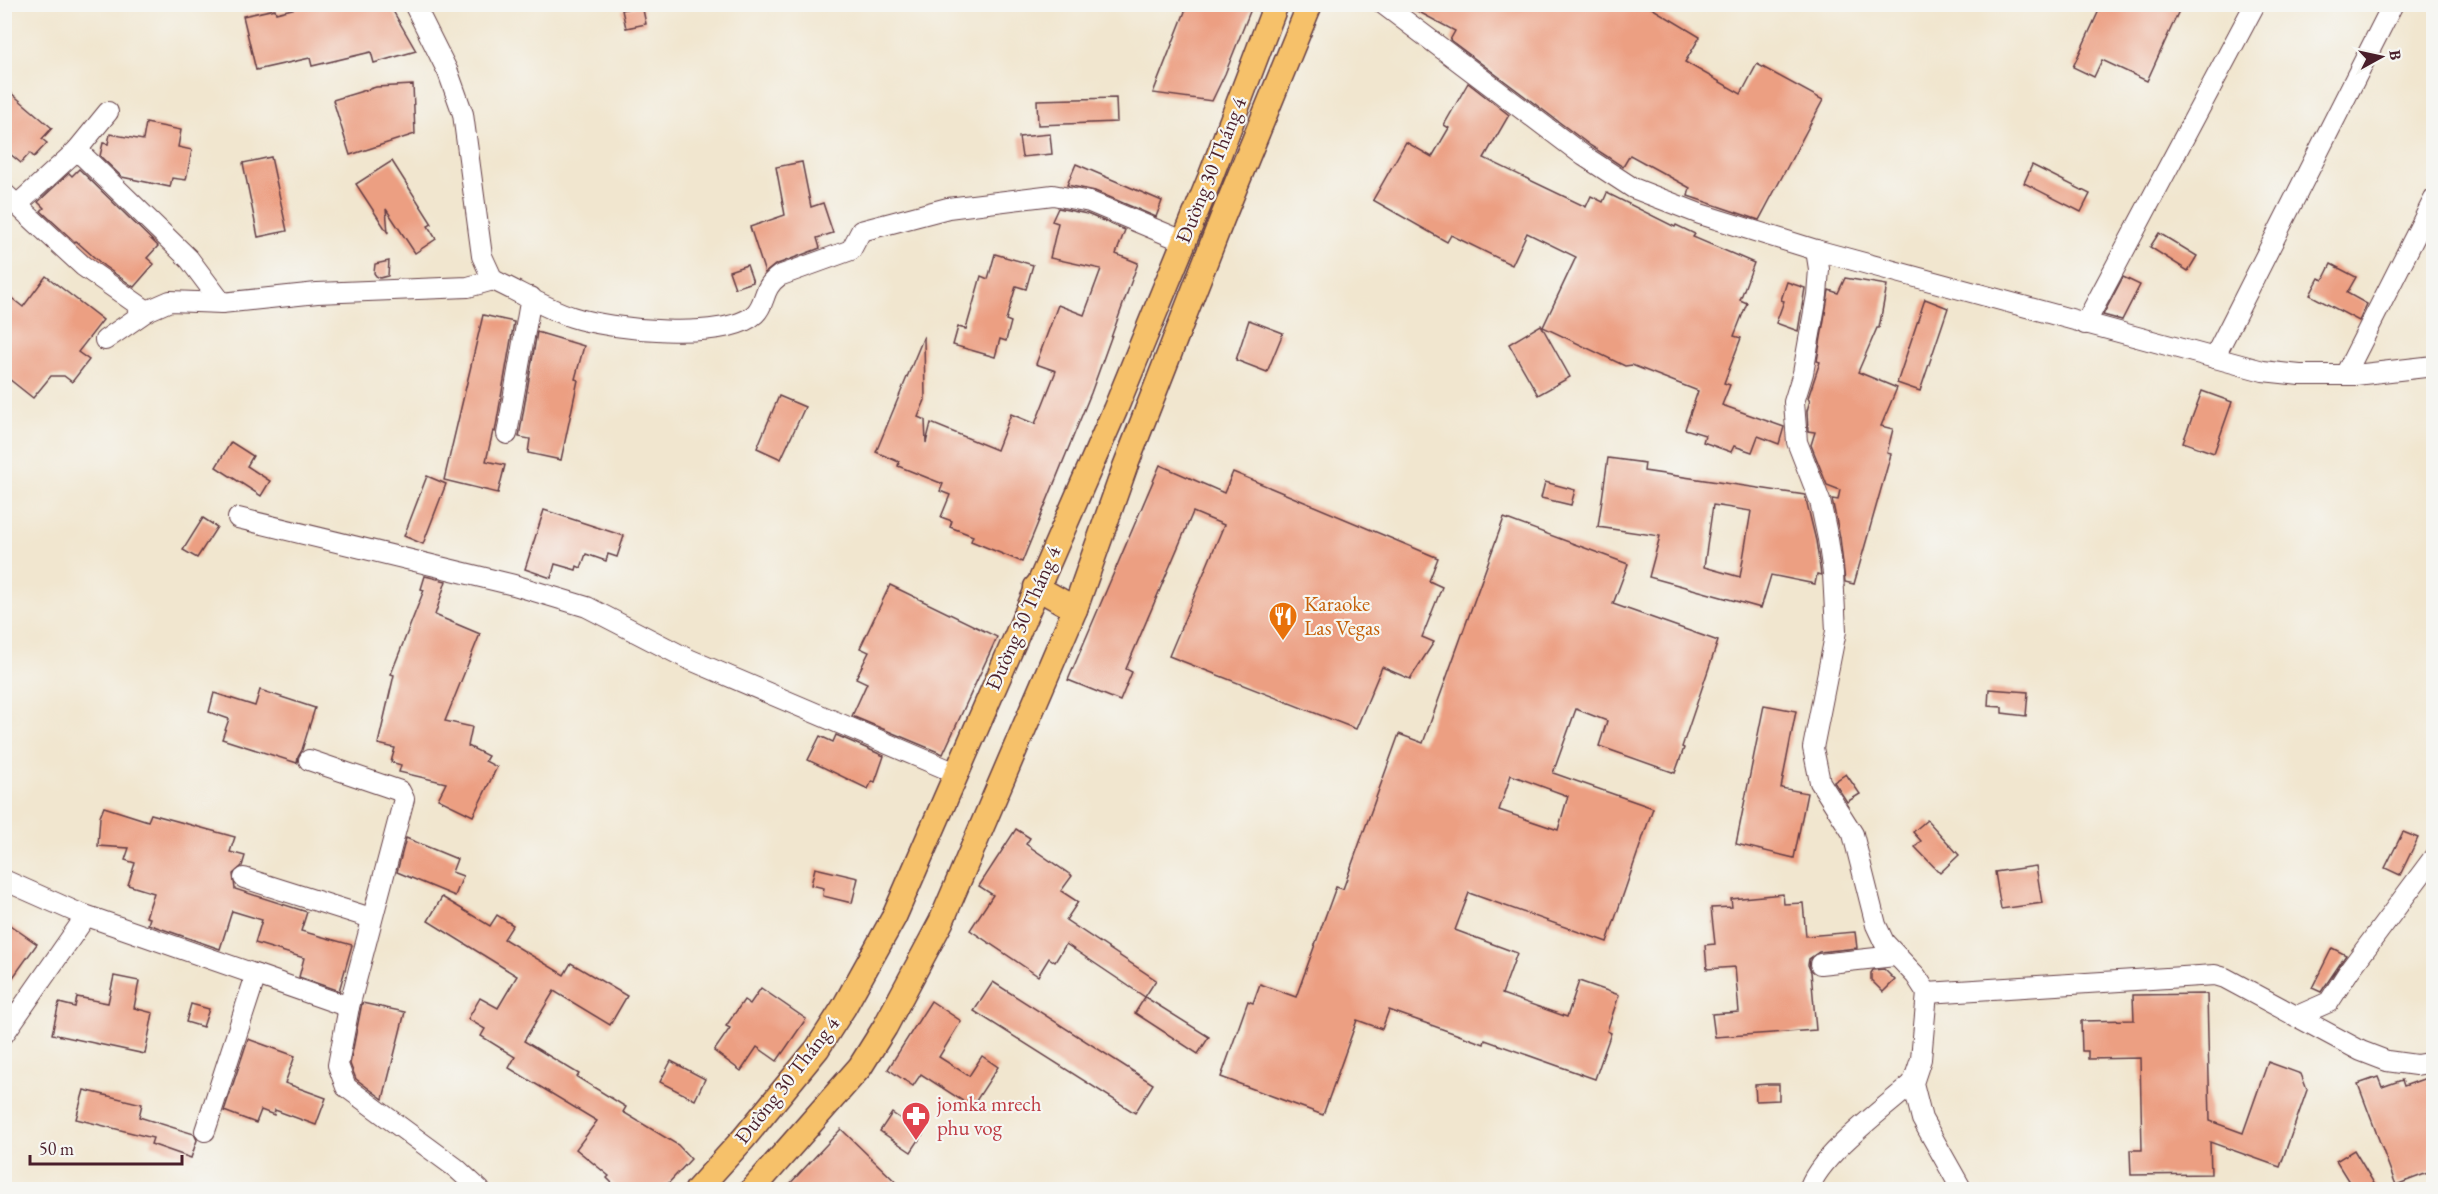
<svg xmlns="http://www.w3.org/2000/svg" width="2438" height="1194" font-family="'EB Garamond',serif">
  <rect width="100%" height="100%" fill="#f6f6f2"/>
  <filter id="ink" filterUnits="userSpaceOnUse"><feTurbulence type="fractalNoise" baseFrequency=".0167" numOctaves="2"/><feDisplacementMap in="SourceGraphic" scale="12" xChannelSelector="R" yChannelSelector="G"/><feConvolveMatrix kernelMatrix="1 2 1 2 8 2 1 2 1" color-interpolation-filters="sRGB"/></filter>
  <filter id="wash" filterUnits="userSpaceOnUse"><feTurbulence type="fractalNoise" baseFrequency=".008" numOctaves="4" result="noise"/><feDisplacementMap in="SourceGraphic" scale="24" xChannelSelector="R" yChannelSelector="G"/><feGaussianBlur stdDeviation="1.35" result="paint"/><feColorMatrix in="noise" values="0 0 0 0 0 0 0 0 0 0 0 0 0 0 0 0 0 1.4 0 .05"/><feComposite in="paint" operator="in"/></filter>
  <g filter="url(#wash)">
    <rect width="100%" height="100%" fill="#f1e6cf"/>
    <g id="blocks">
      <!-- building -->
      <g fill="#ec9f82" fill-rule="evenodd">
        <polygon points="312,4 389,4 416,51 374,63 371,52 312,66 310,58 256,70 243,16 275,9 276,13"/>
        <polygon points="1188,4 1253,4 1225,74 1212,101 1153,93"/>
        <polygon points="1404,4 1645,4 1700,37 1685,62 1741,94 1757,64 1823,100 1759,220 1688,196 1690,188 1630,155 1623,167 1591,146 1450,40 1455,31"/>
        <polygon points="2102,4 2182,4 2147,81 2102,60 2094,77 2073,67"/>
        <polygon points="642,5 646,24 626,28 622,10"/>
        <polygon points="1468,83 1509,115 1484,158 1586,207 1591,196 1603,202 1607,193 1675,227 1676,225 1695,234 1693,237 1754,263 1740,300 1747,303 1734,336 1741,338 1724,383 1730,385 1722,405 1784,427 1779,444 1758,436 1752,452 1734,446 1731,452 1703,442 1705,435 1685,429 1698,391 1632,365 1625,366 1543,327 1576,257 1527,233 1512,265 1451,235 1447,242 1373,200 1406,142 1432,157 1449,128 1444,125"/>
        <polygon points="413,85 415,134 350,155 333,100 376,87"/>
        <polygon points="4,87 52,128 42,139 47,143 34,157 30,153 21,163 4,149"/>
        <polygon points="1116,98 1117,122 1038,125 1037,100"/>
        <polygon points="146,123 181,130 178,147 192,150 186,180 172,178 170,187 122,177 100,156 103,143 108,144 110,134 143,140"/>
        <polygon points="1050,134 1052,154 1022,157 1019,137"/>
        <polygon points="271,157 287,231 258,237 243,163"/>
        <polygon points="392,161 432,224 428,226 436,239 415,253 386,209 388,233 356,184"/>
        <polygon points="802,162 811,207 823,203 833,233 817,238 820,248 775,265 765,273 750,227 785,215 776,167"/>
        <polygon points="1076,164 1162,201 1156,217 1095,191 1067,185"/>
        <polygon points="2032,165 2090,194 2081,212 2024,183"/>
        <polygon points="79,169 158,246 147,258 154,264 134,287 104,266 76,241 75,242 41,211 44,208 38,202 69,173 72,176"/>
        <polygon points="1058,208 1087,214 1125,230 1116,254 1138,263 1091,393 1022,562 971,541 973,536 950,527 952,521 941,517 950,495 940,491 943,484 898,466 899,462 876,452 924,336 925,400 918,417 925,420 926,443 931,423 997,450 1011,414 1035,424 1056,371 1036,364 1058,305 1084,315 1101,269 1050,258 1058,223 1052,221"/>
        <polygon points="2159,233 2197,256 2188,271 2150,247"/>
        <polygon points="995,254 1033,265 1026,289 1016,286 1006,320 1011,322 1006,341 1000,339 995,357 953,345 958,327 966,329 981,276 988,279"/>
        <polygon points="389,261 388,276 380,278 376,276 374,273 375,264"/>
        <polygon points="2331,264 2356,277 2347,293 2367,304 2359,321 2310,295 2319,278 2323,280"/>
        <polygon points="747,265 753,282 735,288 729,271"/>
        <polygon points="46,276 103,320 78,352 89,360 72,382 64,376 51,376 33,398 4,375 4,292 23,307"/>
        <polygon points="2123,277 2140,285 2122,320 2103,315"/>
        <polygon points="1845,278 1887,285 1879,328 1877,328 1858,372 1897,388 1881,426 1893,429 1887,453 1891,454 1854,584 1845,582 1840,537 1832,499 1838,500 1840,490 1827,485 1811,445 1815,432 1808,431 1807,411 1810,400 1808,398 1820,362 1817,361 1829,290 1838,293"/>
        <polygon points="1787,282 1805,288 1798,331 1776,323 1784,301 1781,300"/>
        <polygon points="1925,299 1948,308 1920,391 1897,383"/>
        <polygon points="483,315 514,322 495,432 493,431 486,461 505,465 498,493 444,480"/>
        <polygon points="1249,320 1283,333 1267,372 1236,360"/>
        <polygon points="1541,325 1570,377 1538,395 1509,344"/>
        <polygon points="537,332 584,346 575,379 578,380 561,460 528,453 530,439 519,437"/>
        <polygon points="2202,391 2232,402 2214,453 2183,442"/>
        <polygon points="779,396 805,407 781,459 757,448"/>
        <polygon points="231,442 253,456 247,466 270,481 261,496 216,467"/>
        <path d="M 1608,458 L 1645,463 L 1644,471 L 1805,495 L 1816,541 L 1821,575 L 1817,574 L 1815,584 L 1771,575 L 1761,608 L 1649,577 L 1660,536 L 1598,527 ZM 1713,505 L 1751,511 L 1740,577 L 1704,567 Z"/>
        <polygon points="1160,465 1224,493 1233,472 1438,558 1429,581 1442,587 1422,637 1434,642 1410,679 1382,667 1356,729 1169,656 1224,525 1193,512 1126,669 1132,672 1120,701 1068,680"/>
        <polygon points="427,476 446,484 423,544 404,536"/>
        <polygon points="1545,482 1575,490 1571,505 1541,498"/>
        <polygon points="544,510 624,536 617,557 608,554 606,561 586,554 581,568 577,566 576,570 555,564 551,578 525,569"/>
        <polygon points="203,518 217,527 197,558 183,550"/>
        <path d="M 1504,518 L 1628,564 L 1613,604 L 1718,641 L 1682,747 L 1684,748 L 1675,773 L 1599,746 L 1607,721 L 1576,709 L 1553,773 L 1653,808 L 1607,942 L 1469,893 L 1455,930 L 1517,953 L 1502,994 L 1567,1017 L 1579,981 L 1619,995 L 1607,1031 L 1611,1033 L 1595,1079 L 1485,1040 L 1484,1044 L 1389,1010 L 1382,1029 L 1357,1020 L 1323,1115 L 1221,1077 L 1248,1001 L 1253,1003 L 1260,984 L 1296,997 L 1336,887 L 1343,889 L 1399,734 L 1423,743 ZM 1511,775 L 1568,796 L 1558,830 L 1499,810 Z"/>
        <polygon points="425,576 446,581 435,615 480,634 445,721 472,727 468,746 488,756 485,761 497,767 473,816 438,799 446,783 399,772 401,765 391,762 395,748 378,744 394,675 391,674 424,590 421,589"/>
        <polygon points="890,585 997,637 943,754 852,716 867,683 856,678 869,652 860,648"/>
        <polygon points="1989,689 2028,692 2026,716 2002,713 2002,707 1988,706"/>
        <polygon points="260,690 315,708 302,750 298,757 297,763 222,739 229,719 209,712 214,693 255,706"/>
        <polygon points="1764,705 1796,711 1781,788 1807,793 1794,858 1736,844"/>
        <polygon points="836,735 884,756 875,782 872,781 868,789 808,760 820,736 833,742"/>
        <polygon points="1846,774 1860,794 1847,802 1834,782"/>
        <polygon points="104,807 148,821 151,814 235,837 230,852 245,856 242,866 233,874 235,889 307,912 301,931 352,945 339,991 299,977 304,958 255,943 262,920 232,911 220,949 148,924 150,918 146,917 154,893 128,885 135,863 125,860 129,848 98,846 100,817"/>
        <polygon points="1927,820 1959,855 1940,873 1915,847 1921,841 1913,832"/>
        <polygon points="1016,829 1030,838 1026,844 1072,876 1061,891 1078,902 1066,920 1156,980 1145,997 1066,944 1055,962 1049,958 1038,976 970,930 993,895 979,886"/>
        <polygon points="2403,832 2418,838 2400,875 2385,868"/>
        <polygon points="406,838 457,859 452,872 463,876 455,896 397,872"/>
        <polygon points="2036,866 2042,903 2001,909 1995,872"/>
        <polygon points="815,868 858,878 852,903 823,896 824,888 811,885"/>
        <polygon points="1783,894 1784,904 1803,903 1806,936 1855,932 1857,948 1819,952 1809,959 1808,965 1811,972 1816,1030 1715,1037 1712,1014 1739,1012 1735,967 1707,969 1705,945 1715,944 1711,908 1732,907 1731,899"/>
        <polygon points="442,897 490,926 497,915 513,925 504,939 564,975 571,963 627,996 610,1025 554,991 524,1041 579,1074 577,1077 626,1107 623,1112 678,1145 691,1159 662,1190 619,1190 607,1178 609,1176 576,1149 597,1121 509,1068 515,1057 481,1036 485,1029 468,1019 480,998 498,1008 517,976 428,921"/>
        <polygon points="4,921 37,944 4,990"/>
        <polygon points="2332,948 2346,955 2321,992 2312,988"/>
        <polygon points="1884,969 1895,980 1883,992 1871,980 1871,973 1873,970"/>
        <polygon points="114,976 139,981 134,1008 153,1013 145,1054 52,1034 59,1003 75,1007 77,997 108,1003"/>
        <polygon points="993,982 1153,1084 1135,1113 974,1011"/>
        <polygon points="761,988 806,1019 777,1061 757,1047 741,1071 714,1051 730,1028 726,1026 744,1000 750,1004"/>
        <polygon points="2207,994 2210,1121 2243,1133 2268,1062 2301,1074 2307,1090 2280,1167 2210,1142 2211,1174 2131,1175 2130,1150 2142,1150 2140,1058 2088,1059 2088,1051 2082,1051 2081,1021 2134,1020 2133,995"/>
        <polygon points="1145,997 1209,1037 1198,1054 1135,1013"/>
        <polygon points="931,1001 961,1021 939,1057 969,1076 982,1056 998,1067 972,1107 921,1074 913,1086 888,1069"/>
        <polygon points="362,1003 405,1012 383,1099 356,1079 350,1064"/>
        <polygon points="191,1004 209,1009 203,1027 186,1022"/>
        <polygon points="248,1039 295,1056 285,1083 326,1098 316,1125 275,1110 274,1115 261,1110 256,1123 224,1111"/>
        <polygon points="671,1061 705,1079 695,1100 660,1082"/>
        <polygon points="2378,1077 2382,1087 2402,1080 2404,1086 2429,1077 2433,1088 2432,1160 2433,1171 2396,1185 2358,1084"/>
        <polygon points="1768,1084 1779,1084 1779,1100 1756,1101 1755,1085"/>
        <polygon points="84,1090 142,1104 139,1117 194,1134 197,1140 191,1158 151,1144 153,1138 76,1119"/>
        <polygon points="892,1113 923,1134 911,1152 880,1131"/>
        <polygon points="841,1129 904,1190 784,1190"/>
        <polygon points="2354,1150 2378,1190 2354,1190 2336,1161"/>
      </g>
    </g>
  </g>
  <g filter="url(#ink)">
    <use href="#blocks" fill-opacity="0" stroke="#633d44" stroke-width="1.5"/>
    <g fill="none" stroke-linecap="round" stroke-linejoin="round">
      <!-- minor casing -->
      <g stroke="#633d44" stroke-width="22">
        <g id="minor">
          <path d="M 414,4 L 448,72 L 463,114 L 482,256 L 493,280 C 519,292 545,308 572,317 C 608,329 725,342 755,314 C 767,302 761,289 779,276 L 851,250 L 861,231 L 948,208 L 1053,195 L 1090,202 L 1183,241"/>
          <polyline points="1383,4 1584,156 1633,188 1700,214 1816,250 2263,371 2300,375 2355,375 2434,366"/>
          <polyline points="77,150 189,259 222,303"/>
          <polyline points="4,193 83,266 147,311"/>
          <polyline points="17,205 77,150 108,112"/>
          <polyline points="1816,250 1819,269 1817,295 1803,373 1794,402 1797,442 1820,501 1828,539 1833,573 1836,631 1813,748 1820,782 1853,834 1876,925 1884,942 1916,976 1927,993 1921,1059 1913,1083 1922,1119 1962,1190"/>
          <polyline points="2085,324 2255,4"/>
          <polyline points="105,340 147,311 170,301 222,303 317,293 468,287 493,280"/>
          <polyline points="2214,358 2393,4"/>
          <polyline points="2345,375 2434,199"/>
          <polyline points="507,434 531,297"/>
          <polyline points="238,518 514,585 587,607 686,658 956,773"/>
          <polyline points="309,760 400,791 404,799 349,1007 338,1065 346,1087 456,1168 480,1190"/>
          <polyline points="244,878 371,918"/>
          <polyline points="4,880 76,912 349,1007"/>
          <polyline points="1820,964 1895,956"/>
          <polyline points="1927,993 2215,975 2225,978 2361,1051 2387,1061 2416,1065 2434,1062"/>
          <polyline points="2295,1017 2329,1002 2349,971 2434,857"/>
          <polyline points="4,1034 86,916"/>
          <polyline points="205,1131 256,975"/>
          <path d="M 1809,1190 C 1817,1157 1887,1106 1913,1083"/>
        </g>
      </g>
      <!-- major casing -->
      <g stroke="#633d44" stroke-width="27">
        <g id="major">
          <polyline points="1036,587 1075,609"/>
          <polyline points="697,1190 744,1138 817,1049 844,1007 894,917 1115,410 1210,178 1276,4"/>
          <polyline points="752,1190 860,1067 885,1027 941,922 1075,609 1125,467 1222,219 1310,4"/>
        </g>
      </g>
      <!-- minor -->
      <use href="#minor" stroke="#fff" stroke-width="20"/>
      <!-- major -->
      <use href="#major" stroke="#f6c16b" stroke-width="24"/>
    </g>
  </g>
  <!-- icons -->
  <defs>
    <g id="restaurant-pin" transform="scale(1.5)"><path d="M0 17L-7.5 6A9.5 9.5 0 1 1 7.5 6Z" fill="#e8710a" stroke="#f6f6f2"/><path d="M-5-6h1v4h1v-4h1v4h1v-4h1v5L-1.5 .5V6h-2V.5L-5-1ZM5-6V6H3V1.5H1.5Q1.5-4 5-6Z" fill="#fff"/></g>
    <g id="pharmacy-pin" transform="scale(1.5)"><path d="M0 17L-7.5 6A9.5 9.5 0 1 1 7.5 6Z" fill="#e0444e" stroke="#f6f6f2"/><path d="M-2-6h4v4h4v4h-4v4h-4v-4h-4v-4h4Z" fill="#fff"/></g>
  </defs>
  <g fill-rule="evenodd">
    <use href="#restaurant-pin" x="1283" y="616"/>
    <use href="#pharmacy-pin" x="916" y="1116"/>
  </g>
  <g text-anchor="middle" stroke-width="4.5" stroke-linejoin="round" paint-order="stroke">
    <!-- street labels -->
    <g font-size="21" fill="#4a1f2b" stroke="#f6f6f2">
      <text transform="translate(1211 170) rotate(-68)" y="7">Đường 30 Tháng 4</text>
      <text transform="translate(1023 618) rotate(-66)" y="7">Đường 30 Tháng 4</text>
      <text transform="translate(787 1080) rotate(-52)" y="7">Đường 30 Tháng 4</text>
    </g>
    <!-- food labels -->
    <g font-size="21" fill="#c56008" stroke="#f6f6f2" text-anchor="start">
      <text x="1304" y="611">Karaoke<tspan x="1304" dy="24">Las Vegas</tspan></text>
    </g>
    <!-- health labels -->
    <g font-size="21" fill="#be3a42" stroke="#f6f6f2" text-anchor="start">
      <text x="937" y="1111">jomka mrech<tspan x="937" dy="24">phu vog</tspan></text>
    </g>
  </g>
  <!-- margin -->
  <rect width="2438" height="1194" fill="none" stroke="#f6f6f2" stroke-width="24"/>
  <!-- north arrow -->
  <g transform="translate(2381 57) rotate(82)" stroke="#f6f6f2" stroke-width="4.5" paint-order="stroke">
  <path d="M0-4.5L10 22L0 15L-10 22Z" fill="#4a1f2b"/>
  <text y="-9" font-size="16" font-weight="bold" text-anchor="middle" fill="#4a1f2b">B</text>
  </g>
  <!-- scale -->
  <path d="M30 1155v9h152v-9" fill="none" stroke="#4a1f2b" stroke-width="3"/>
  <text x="39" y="1155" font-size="18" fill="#4a1f2b" stroke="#f6f6f2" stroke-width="4.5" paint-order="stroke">50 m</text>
</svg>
